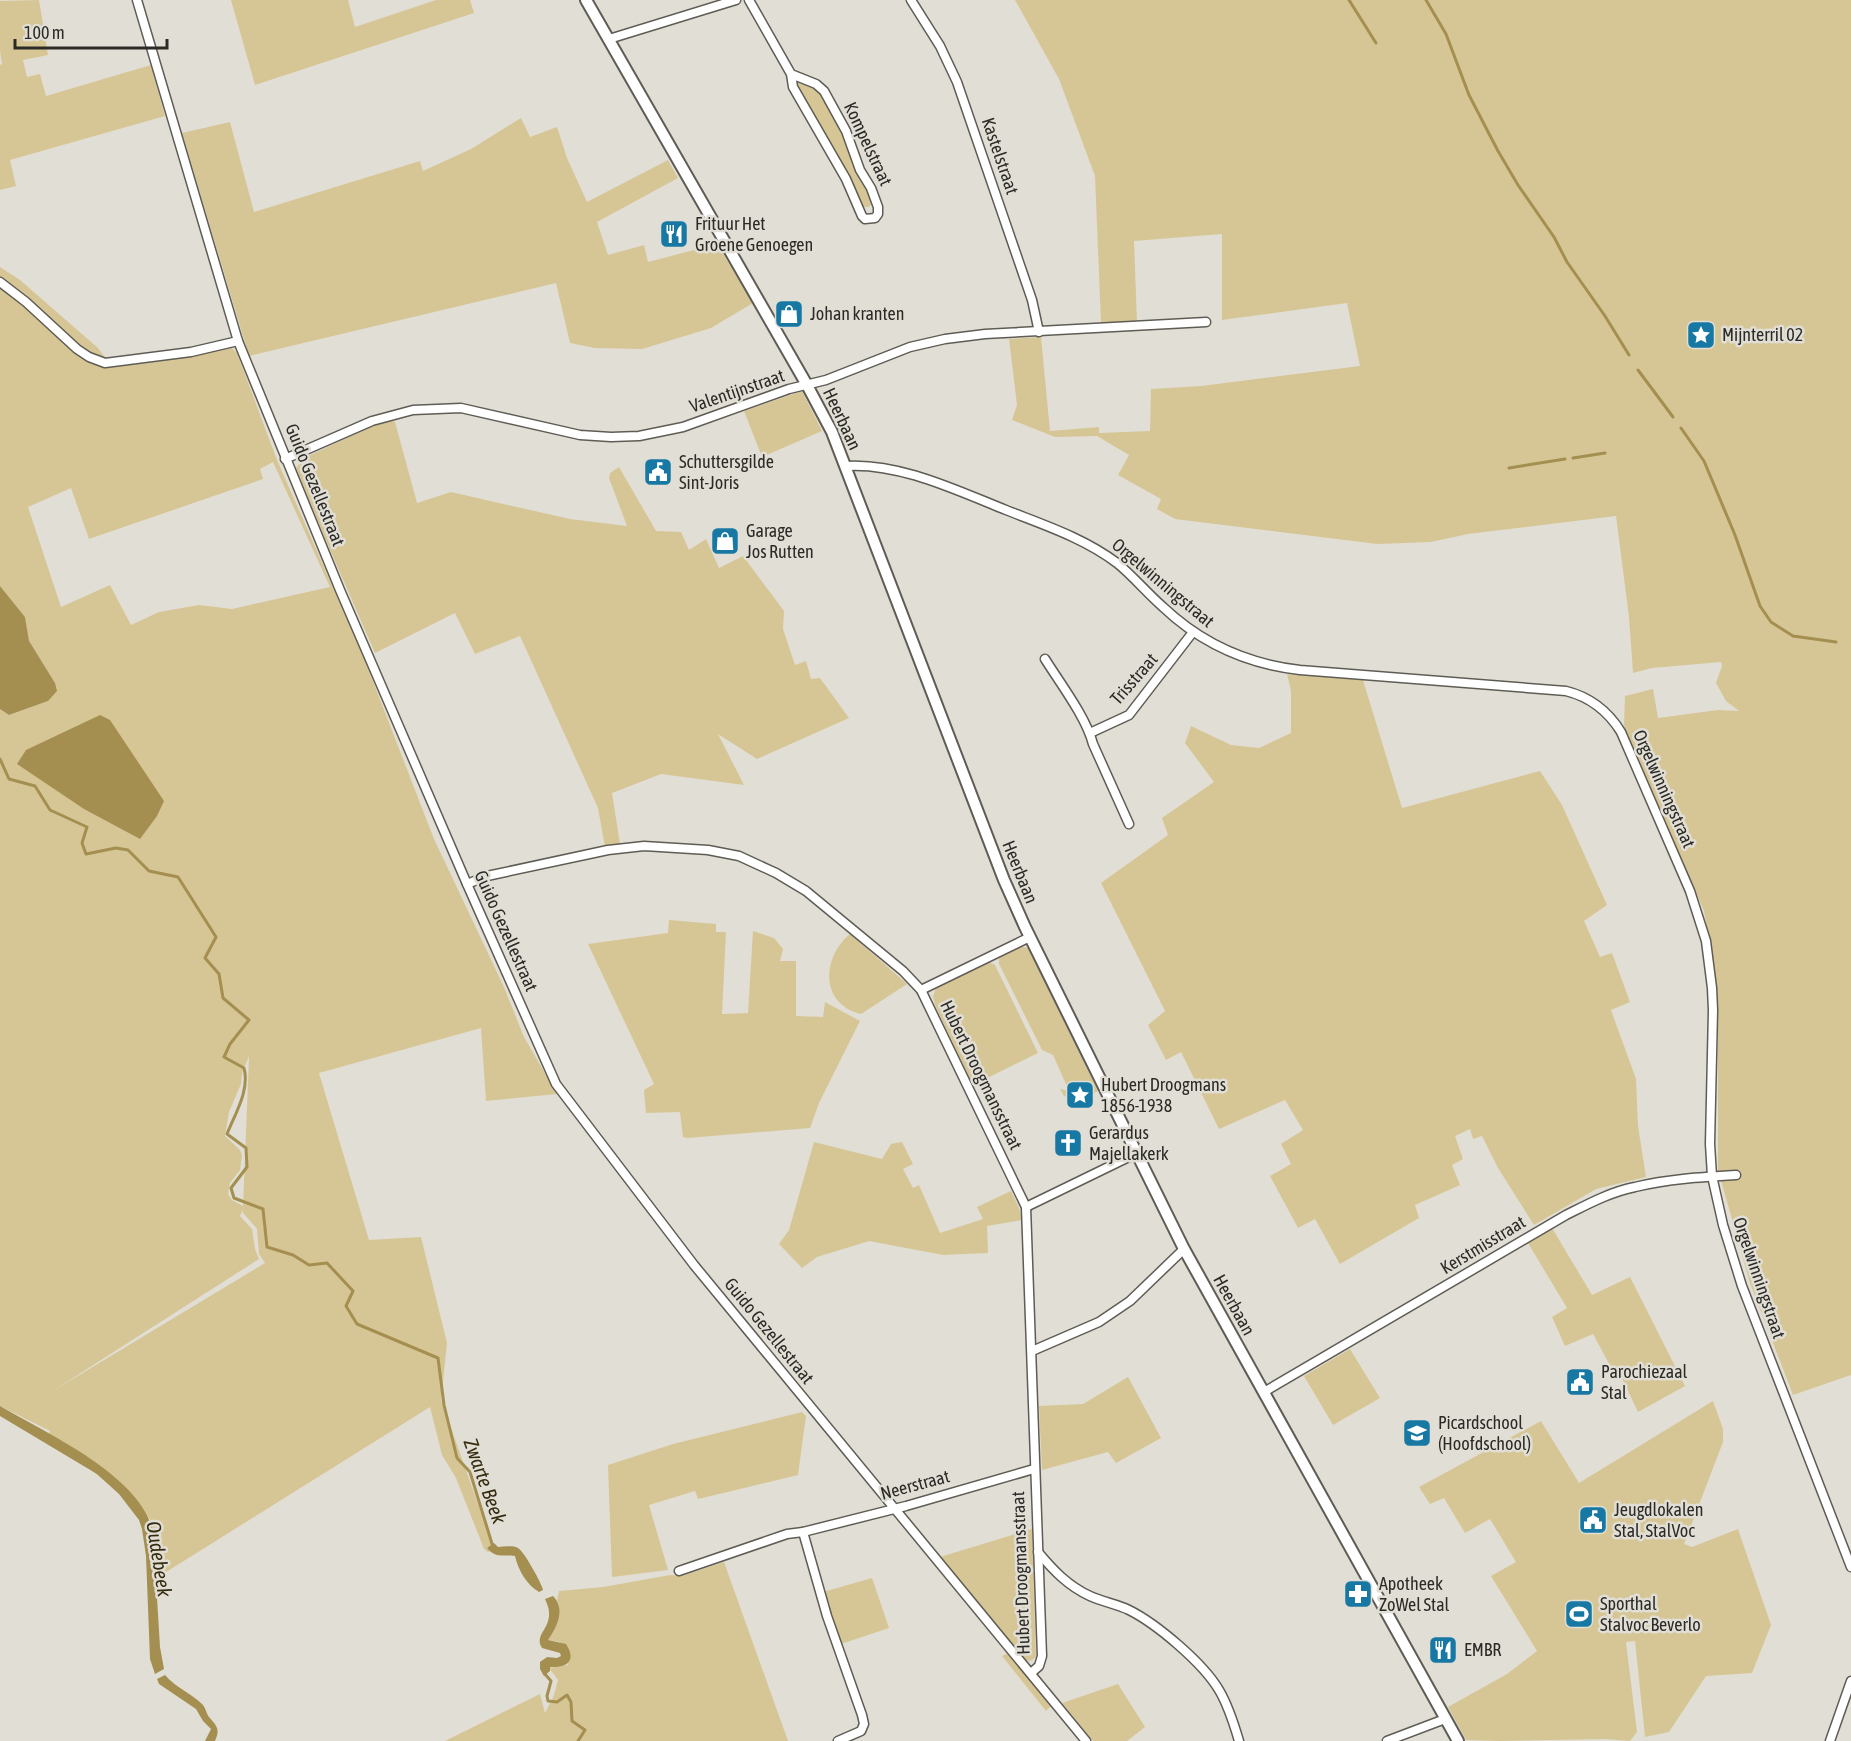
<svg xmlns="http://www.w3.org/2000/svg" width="1851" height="1741" font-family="'Asap Condensed',sans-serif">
  <rect width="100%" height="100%" fill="#e1ded5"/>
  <!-- green -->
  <g fill="#d7c695" fill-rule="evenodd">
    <polygon points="39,0 48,55 23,60 27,77 40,74 46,96 151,65 165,116 10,160 16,186 0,190 0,65 2,64 0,51 0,1"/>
    <polygon points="231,0 348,0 355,27 436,0 470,0 474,13 255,85"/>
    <polygon points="1015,0 1851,0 1851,1375 1793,1395 1750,1283 1718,1170 1718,1006 1713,963 1704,911 1624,725 1625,696 1653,689 1658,718 1718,710 1739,711 1726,701 1716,683 1722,666 1721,662 1652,668 1633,673 1629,617 1616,516 1468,534 1431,542 1377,544 1175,519 1157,509 1161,499 1118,475 1129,455 1097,436 1055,437 1012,420 1017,405 1009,339 1041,337 1050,431 1099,427 1099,433 1150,431 1151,389 1201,386 1360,366 1347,303 1222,320 1222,234 1134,241 1137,322 1101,323 1095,176 1059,79"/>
    <path d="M 796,82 L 819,90 C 840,126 860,163 872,203 L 869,207 L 862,207 L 795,83 Z"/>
    <polygon points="521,118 530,137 557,127 567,158 587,202 668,160 678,178 597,222 608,255 644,245 648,262 717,244 753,303 711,328 642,349 595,348 570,343 556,283 249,356 182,133 230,122 254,212 420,161 423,171 471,149"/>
    <path d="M 0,267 L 20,280 L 98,348 L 104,356 L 98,364 L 104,366 L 148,363 L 231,347 L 237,353 L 277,460 L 364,658 L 434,839 L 504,987 L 524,1037 L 557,1094 L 486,1101 L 481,1028 L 319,1073 L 369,1240 L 421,1237 L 447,1343 L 441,1400 L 493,1546 L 501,1548 L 488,1552 L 484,1549 L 456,1478 L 442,1455 L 430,1407 L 155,1579 L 153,1532 L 150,1519 L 89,1468 L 46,1443 L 50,1431 L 0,1406 L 0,709 L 9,715 L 48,701 L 55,683 L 28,641 L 25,617 L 0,586 ZM 273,462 L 330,587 L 232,609 L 199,605 L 159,612 L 131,625 L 110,585 L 61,607 L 28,507 L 71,488 L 89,539 L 263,479 L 260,469 ZM 249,1056 L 249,1057 L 243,1206 L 232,1200 L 228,1194 L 230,1183 L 240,1170 L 242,1156 L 240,1150 L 225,1136 L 229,1112 L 241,1084 L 242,1073 ZM 243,1210 L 243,1213 L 257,1229 L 259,1254 L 265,1263 L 51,1392 L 259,1259 L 255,1249 L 252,1229 L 240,1216 Z"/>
    <polygon points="802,391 822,431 762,457 744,411"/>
    <polygon points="388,419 395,422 417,503 451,492 570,519 627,526 609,478 610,473 619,467 656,531 681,532 689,550 706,539 719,568 743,556 784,611 783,629 795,665 806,661 811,679 820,678 849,718 757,759 718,734 744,785 661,774 612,793 620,844 605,847 598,808 520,636 475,654 455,613 375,653 324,536 296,468 306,457"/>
    <polygon points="1287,674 1363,680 1402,808 1540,771 1562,805 1607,905 1584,921 1600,957 1612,953 1630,1002 1611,1010 1636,1079 1638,1126 1646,1177 1596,1189 1534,1225 1498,1168 1482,1136 1473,1139 1470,1129 1455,1136 1463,1159 1452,1165 1460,1185 1415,1205 1419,1218 1340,1264 1315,1219 1298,1228 1270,1176 1291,1164 1281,1144 1303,1130 1285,1100 1219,1129 1181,1052 1166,1060 1148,1025 1165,1011 1101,883 1168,835 1162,818 1214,782 1185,743 1191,726 1231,745 1259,748 1291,733 1291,691"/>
    <polygon points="669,920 716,924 716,932 726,932 722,1014 748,1013 753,931 774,938 783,949 780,961 796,961 796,1016 823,1017 825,1002 860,1021 819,1103 810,1128 687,1138 683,1137 680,1112 646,1113 644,1090 654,1084 588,944 668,933"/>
    <path d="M 850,934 L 907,984 L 861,1014 C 819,1004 822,957 850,934 Z"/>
    <polygon points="1022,947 1028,948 1098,1091 1077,1101 1064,1096 1060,1089 1069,1091 1053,1055 1042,1050 999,964 999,957"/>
    <polygon points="989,962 995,965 1038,1053 973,1085 935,1005 933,996 936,988"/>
    <polygon points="814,1142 882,1159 891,1144 902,1142 913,1164 903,1169 913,1188 919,1185 940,1233 983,1219 977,1207 1011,1191 1019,1208 1022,1220 987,1226 988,1253 943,1255 869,1241 817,1257 802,1268 779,1244 789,1230"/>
    <polygon points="1552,1228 1592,1295 1630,1277 1685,1386 1638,1412 1618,1370 1613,1371 1593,1334 1565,1346 1552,1317 1567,1308 1528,1243"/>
    <polygon points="1350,1349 1380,1398 1333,1425 1304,1376"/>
    <polygon points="1128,1377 1161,1438 1116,1463 1108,1452 1042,1470 1039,1406 1083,1404"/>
    <polygon points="1713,1401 1723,1429 1723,1442 1684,1544 1692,1547 1738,1529 1771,1625 1752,1673 1706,1676 1669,1732 1645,1737 1635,1641 1626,1642 1637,1732 1630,1741 1606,1739 1499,1741 1466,1740 1448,1707 1507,1674 1537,1651 1491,1576 1516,1562 1490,1519 1465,1533 1444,1498 1430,1504 1419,1487 1541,1421 1579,1483"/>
    <polygon points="802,1412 806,1416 798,1475 698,1499 695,1491 649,1505 668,1570 612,1577 608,1465 673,1444"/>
    <polygon points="1032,1529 1036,1657 1030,1661 1025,1660 940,1557"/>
    <polygon points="724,1562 788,1741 445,1741 540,1694 545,1713 554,1695 558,1680 549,1668 568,1665 560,1642 548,1640 559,1605 557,1600 559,1591 603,1587 670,1575 682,1576"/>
    <polygon points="872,1578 889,1628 841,1644 823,1592"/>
    <polygon points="1008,1653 1051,1706 1046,1711 1002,1656"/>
    <polygon points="1118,1684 1145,1727 1127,1741 1093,1741 1062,1703"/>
  </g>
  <!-- water -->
  <g fill="#a48f51">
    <polygon points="0,586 25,617 29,641 55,683 57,691 48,701 9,715 0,709"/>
    <polygon points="100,715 110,720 164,801 157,816 140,839 84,809 17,764 26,750"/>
    <path d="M 0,1406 C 46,1433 142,1476 153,1532 L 160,1647 L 164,1669 L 155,1674 L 150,1659 L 146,1556 L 142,1529 L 139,1520 L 119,1494 L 97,1474 L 0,1416 Z"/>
    <path d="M 494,1543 L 498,1547 C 504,1547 512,1545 518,1548 C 524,1551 542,1584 543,1590 L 539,1592 C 527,1585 518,1570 515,1556 C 503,1554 496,1559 487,1548 Z"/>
    <path d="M 553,1596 C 566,1609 557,1627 548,1640 L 566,1644 C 577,1661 567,1668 550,1667 L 550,1671 L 544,1676 L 540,1669 L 540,1662 L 547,1657 L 557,1658 L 561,1656 L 560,1653 L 542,1648 C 532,1632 559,1627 545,1599 Z"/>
    <path d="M 165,1675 C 176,1688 191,1693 202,1704 C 206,1708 206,1713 209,1717 C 216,1725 221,1729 215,1741 L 205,1741 L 211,1729 L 203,1721 L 196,1709 L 159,1684 L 157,1679 Z"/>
  </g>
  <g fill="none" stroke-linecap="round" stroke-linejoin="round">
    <!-- stream -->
    <g stroke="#a48f51" stroke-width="3">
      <polyline points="1349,0 1376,43"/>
      <polyline points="1426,0 1446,34 1469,95 1498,151 1518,185 1554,237 1567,262 1605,316 1629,355"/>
      <polyline points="1638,370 1673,417"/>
      <polyline points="1681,428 1704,461 1735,535 1760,606 1771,622 1793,636 1836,642"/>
      <polyline points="1573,458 1605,453"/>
      <polyline points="1509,468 1565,459"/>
      <path d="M 0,759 L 9,779 L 35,786 L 50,810 L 87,827 L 82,843 L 86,854 L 116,848 L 128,850 L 149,871 L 178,877 L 216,937 L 205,958 L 219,974 L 223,998 L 249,1020 L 230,1044 L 224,1057 L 244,1068 C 250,1090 235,1114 227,1134 L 246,1148 L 247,1167 L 231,1188 L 234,1198 L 263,1209 L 267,1247 L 293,1255 L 309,1265 L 327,1263 L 353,1291 L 346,1306 L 357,1324 L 438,1358 L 444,1405 L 457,1458 L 470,1472 L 493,1547"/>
      <polyline points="544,1673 551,1681 547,1696 548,1701 557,1702 567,1695 571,1702 572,1721 585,1730 578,1741"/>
    </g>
    <!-- minor casing -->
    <g stroke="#5e5c54" stroke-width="11">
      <g id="minor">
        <polyline points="137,0 238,341 340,590 467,884 556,1084 694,1265 1086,1741"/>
        <polyline points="749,0 791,74 793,87 846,179 862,216 865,219 875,218 878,214 878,207 871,188 860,170 846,131 824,91 816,84 791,74"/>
        <polyline points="911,0 940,46 957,82 1032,300 1039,332"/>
        <polyline points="609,39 736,0"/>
        <polyline points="0,282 26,302 77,349 89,357 105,363 191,352 238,341"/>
        <polyline points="285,459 372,421 413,410 461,408 580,435 611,437 639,436 683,427 789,389 826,380 910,347 945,339 985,334 1206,322"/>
        <path d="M 845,466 C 899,462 958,491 1006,510 C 1044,525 1084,538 1117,563 C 1133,576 1147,593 1163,607 C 1202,644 1247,664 1300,670 L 1566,691 C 1590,697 1608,711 1621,732 L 1690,891 L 1706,941 L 1712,988 L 1713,1010 L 1710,1144 L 1712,1176 L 1723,1225 L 1742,1286 L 1851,1567"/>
        <path d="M 1045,659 C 1060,683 1086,717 1093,744 L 1129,824"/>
        <polyline points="1090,733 1129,715 1193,632"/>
        <polyline points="467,884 487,876 608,850 644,846 708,850 739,856 776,873 806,891 903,971 921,990 1026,1207 1042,1656 1039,1666 1031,1673"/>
        <polyline points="921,990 1030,937"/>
        <polyline points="1026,1207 1135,1154"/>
        <polyline points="1032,1351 1099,1322 1130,1301 1184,1249"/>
        <path d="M 1264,1392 L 1566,1215 C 1588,1204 1610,1192 1635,1187 C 1668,1179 1702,1177 1736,1175"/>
        <path d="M 1038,1552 C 1053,1570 1068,1586 1090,1596 C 1103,1602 1117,1604 1129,1610 C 1157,1624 1203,1663 1219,1690 C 1228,1705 1234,1724 1239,1741"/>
        <polyline points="679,1571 787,1534 803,1532"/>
        <polyline points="838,1741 861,1731 864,1724 862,1715 827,1616 803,1532 906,1506 1034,1469"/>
        <polyline points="1387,1741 1445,1719"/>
        <polyline points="1830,1741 1851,1681"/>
      </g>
    </g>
    <!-- tertiary casing -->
    <g stroke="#5e5c54" stroke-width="14">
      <polyline id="tertiary" points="586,0 807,385 832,432 1004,880 1025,927 1184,1249 1458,1741"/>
    </g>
    <!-- minor -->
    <use href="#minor" stroke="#fff" stroke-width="8"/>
    <!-- tertiary -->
    <use href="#tertiary" stroke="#fff" stroke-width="10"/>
  </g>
  <!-- icons -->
  <defs>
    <g id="restaurant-square" transform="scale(1.5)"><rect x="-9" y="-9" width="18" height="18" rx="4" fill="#1778a4" stroke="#e1ded5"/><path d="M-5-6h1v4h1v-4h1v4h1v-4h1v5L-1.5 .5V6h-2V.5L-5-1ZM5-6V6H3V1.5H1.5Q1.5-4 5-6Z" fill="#fff"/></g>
    <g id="shop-square" transform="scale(1.5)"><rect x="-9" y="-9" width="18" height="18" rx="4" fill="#1778a4" stroke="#e1ded5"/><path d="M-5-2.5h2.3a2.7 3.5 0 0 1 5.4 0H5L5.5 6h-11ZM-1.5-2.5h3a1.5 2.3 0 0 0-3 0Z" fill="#fff"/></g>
    <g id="sight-square" transform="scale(1.5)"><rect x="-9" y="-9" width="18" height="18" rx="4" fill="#1778a4" stroke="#e1ded5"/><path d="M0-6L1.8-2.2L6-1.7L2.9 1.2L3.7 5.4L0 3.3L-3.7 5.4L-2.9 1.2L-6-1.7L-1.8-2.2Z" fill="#fff"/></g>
    <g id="civic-square" transform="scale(1.5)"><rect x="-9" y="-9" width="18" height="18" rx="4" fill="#1778a4" stroke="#e1ded5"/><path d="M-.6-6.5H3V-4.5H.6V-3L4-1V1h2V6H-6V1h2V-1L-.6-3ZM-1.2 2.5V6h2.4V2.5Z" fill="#fff"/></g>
    <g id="church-square" transform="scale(1.5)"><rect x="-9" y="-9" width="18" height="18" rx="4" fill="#1778a4" stroke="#e1ded5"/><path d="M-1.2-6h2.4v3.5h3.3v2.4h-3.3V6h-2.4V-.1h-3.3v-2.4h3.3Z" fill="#fff"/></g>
    <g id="school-square" transform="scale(1.5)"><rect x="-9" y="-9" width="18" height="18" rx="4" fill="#1778a4" stroke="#e1ded5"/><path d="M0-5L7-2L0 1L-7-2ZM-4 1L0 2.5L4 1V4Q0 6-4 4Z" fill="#fff"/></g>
    <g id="pharmacy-square" transform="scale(1.5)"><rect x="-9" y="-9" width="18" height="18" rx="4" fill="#1778a4" stroke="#e1ded5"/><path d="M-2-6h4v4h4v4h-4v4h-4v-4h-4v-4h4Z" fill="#fff"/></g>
    <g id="stadium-square" transform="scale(1.5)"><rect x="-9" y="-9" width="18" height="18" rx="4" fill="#1778a4" stroke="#e1ded5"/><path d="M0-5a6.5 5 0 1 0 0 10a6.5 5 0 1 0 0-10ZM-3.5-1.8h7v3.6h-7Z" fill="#fff"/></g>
  </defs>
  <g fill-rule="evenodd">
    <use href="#restaurant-square" x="674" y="234"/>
    <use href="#shop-square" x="789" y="314"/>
    <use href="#sight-square" x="1701" y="335"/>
    <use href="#civic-square" x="658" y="472"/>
    <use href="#shop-square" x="725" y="541"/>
    <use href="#sight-square" x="1080" y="1095"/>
    <use href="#church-square" x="1068" y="1143"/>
    <use href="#civic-square" x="1580" y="1382"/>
    <use href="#school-square" x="1417" y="1433"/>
    <use href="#civic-square" x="1593" y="1520"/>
    <use href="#pharmacy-square" x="1358" y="1594"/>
    <use href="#stadium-square" x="1579" y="1614"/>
    <use href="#restaurant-square" x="1443" y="1650"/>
  </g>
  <g text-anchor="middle" stroke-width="5" stroke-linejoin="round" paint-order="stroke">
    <!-- street labels -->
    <g font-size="18" fill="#2b2a27" stroke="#e1ded5">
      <text transform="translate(868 144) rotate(65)" y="6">Kompelstraat</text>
      <text transform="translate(1000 156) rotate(71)" y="6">Kastelstraat</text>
      <text transform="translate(737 391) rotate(-19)" y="6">Valentijnstraat</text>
      <text transform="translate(842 419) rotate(65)" y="6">Heerbaan</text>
      <text transform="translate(315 485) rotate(68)" y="6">Guido Gezellestraat</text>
      <text transform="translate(1163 583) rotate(40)" y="6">Orgelwinningstraat</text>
      <text transform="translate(1134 679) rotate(-49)" y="6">Trisstraat</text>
      <text transform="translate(1664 789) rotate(66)" y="6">Orgelwinningstraat</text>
      <text transform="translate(1020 872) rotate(68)" y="6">Heerbaan</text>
      <text transform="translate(506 931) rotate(66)" y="6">Guido Gezellestraat</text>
      <text transform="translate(981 1075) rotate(64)" y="6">Hubert Droogmansstraat</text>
      <text transform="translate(1483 1245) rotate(-31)" y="6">Kerstmisstraat</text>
      <text transform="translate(1759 1278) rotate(71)" y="6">Orgelwinningstraat</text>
      <text transform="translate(1234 1305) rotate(61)" y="6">Heerbaan</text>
      <text transform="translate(769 1331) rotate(51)" y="6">Guido Gezellestraat</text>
      <text transform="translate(915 1485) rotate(-15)" y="6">Neerstraat</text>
      <text transform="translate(1021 1573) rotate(-92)" y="6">Hubert Droogmansstraat</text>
    </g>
    <!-- poi labels -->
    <g font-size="18" fill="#2b2a27" stroke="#e1ded5" text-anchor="start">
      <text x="695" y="230">Frituur Het<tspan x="695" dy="21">Groene Genoegen</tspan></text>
      <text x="810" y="320">Johan kranten</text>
      <text x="1722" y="341">Mijnterril 02</text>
      <text x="679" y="468">Schuttersgilde<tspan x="679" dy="21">Sint-Joris</tspan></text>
      <text x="746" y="537">Garage<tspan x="746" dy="21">Jos Rutten</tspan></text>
      <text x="1101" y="1091">Hubert Droogmans<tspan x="1101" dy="21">1856-1938</tspan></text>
      <text x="1089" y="1139">Gerardus<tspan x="1089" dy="21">Majellakerk</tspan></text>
      <text x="1601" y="1378">Parochiezaal<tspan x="1601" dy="21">Stal</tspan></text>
      <text x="1438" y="1429">Picardschool<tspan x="1438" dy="21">(Hoofdschool)</tspan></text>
      <text x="1614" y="1516">Jeugdlokalen<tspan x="1614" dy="21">Stal, StalVoc</tspan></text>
      <text x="1379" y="1590">Apotheek<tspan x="1379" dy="21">ZoWel Stal</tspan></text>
      <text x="1600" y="1610">Sporthal<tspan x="1600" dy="21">Stalvoc Beverlo</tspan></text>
      <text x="1464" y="1656">EMBR</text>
    </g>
    <!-- water labels -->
    <g font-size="20" font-style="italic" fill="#362d10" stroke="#e1ded5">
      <text transform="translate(485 1481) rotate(70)" y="7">Zwarte Beek</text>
      <text transform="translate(159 1559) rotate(81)" y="7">Oudebeek</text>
    </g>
  </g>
  <!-- scale -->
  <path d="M15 39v9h152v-9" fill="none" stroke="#2b2a27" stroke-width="3"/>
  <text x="24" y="39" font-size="18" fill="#2b2a27" stroke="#e1ded5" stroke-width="4.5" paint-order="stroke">100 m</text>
</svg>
